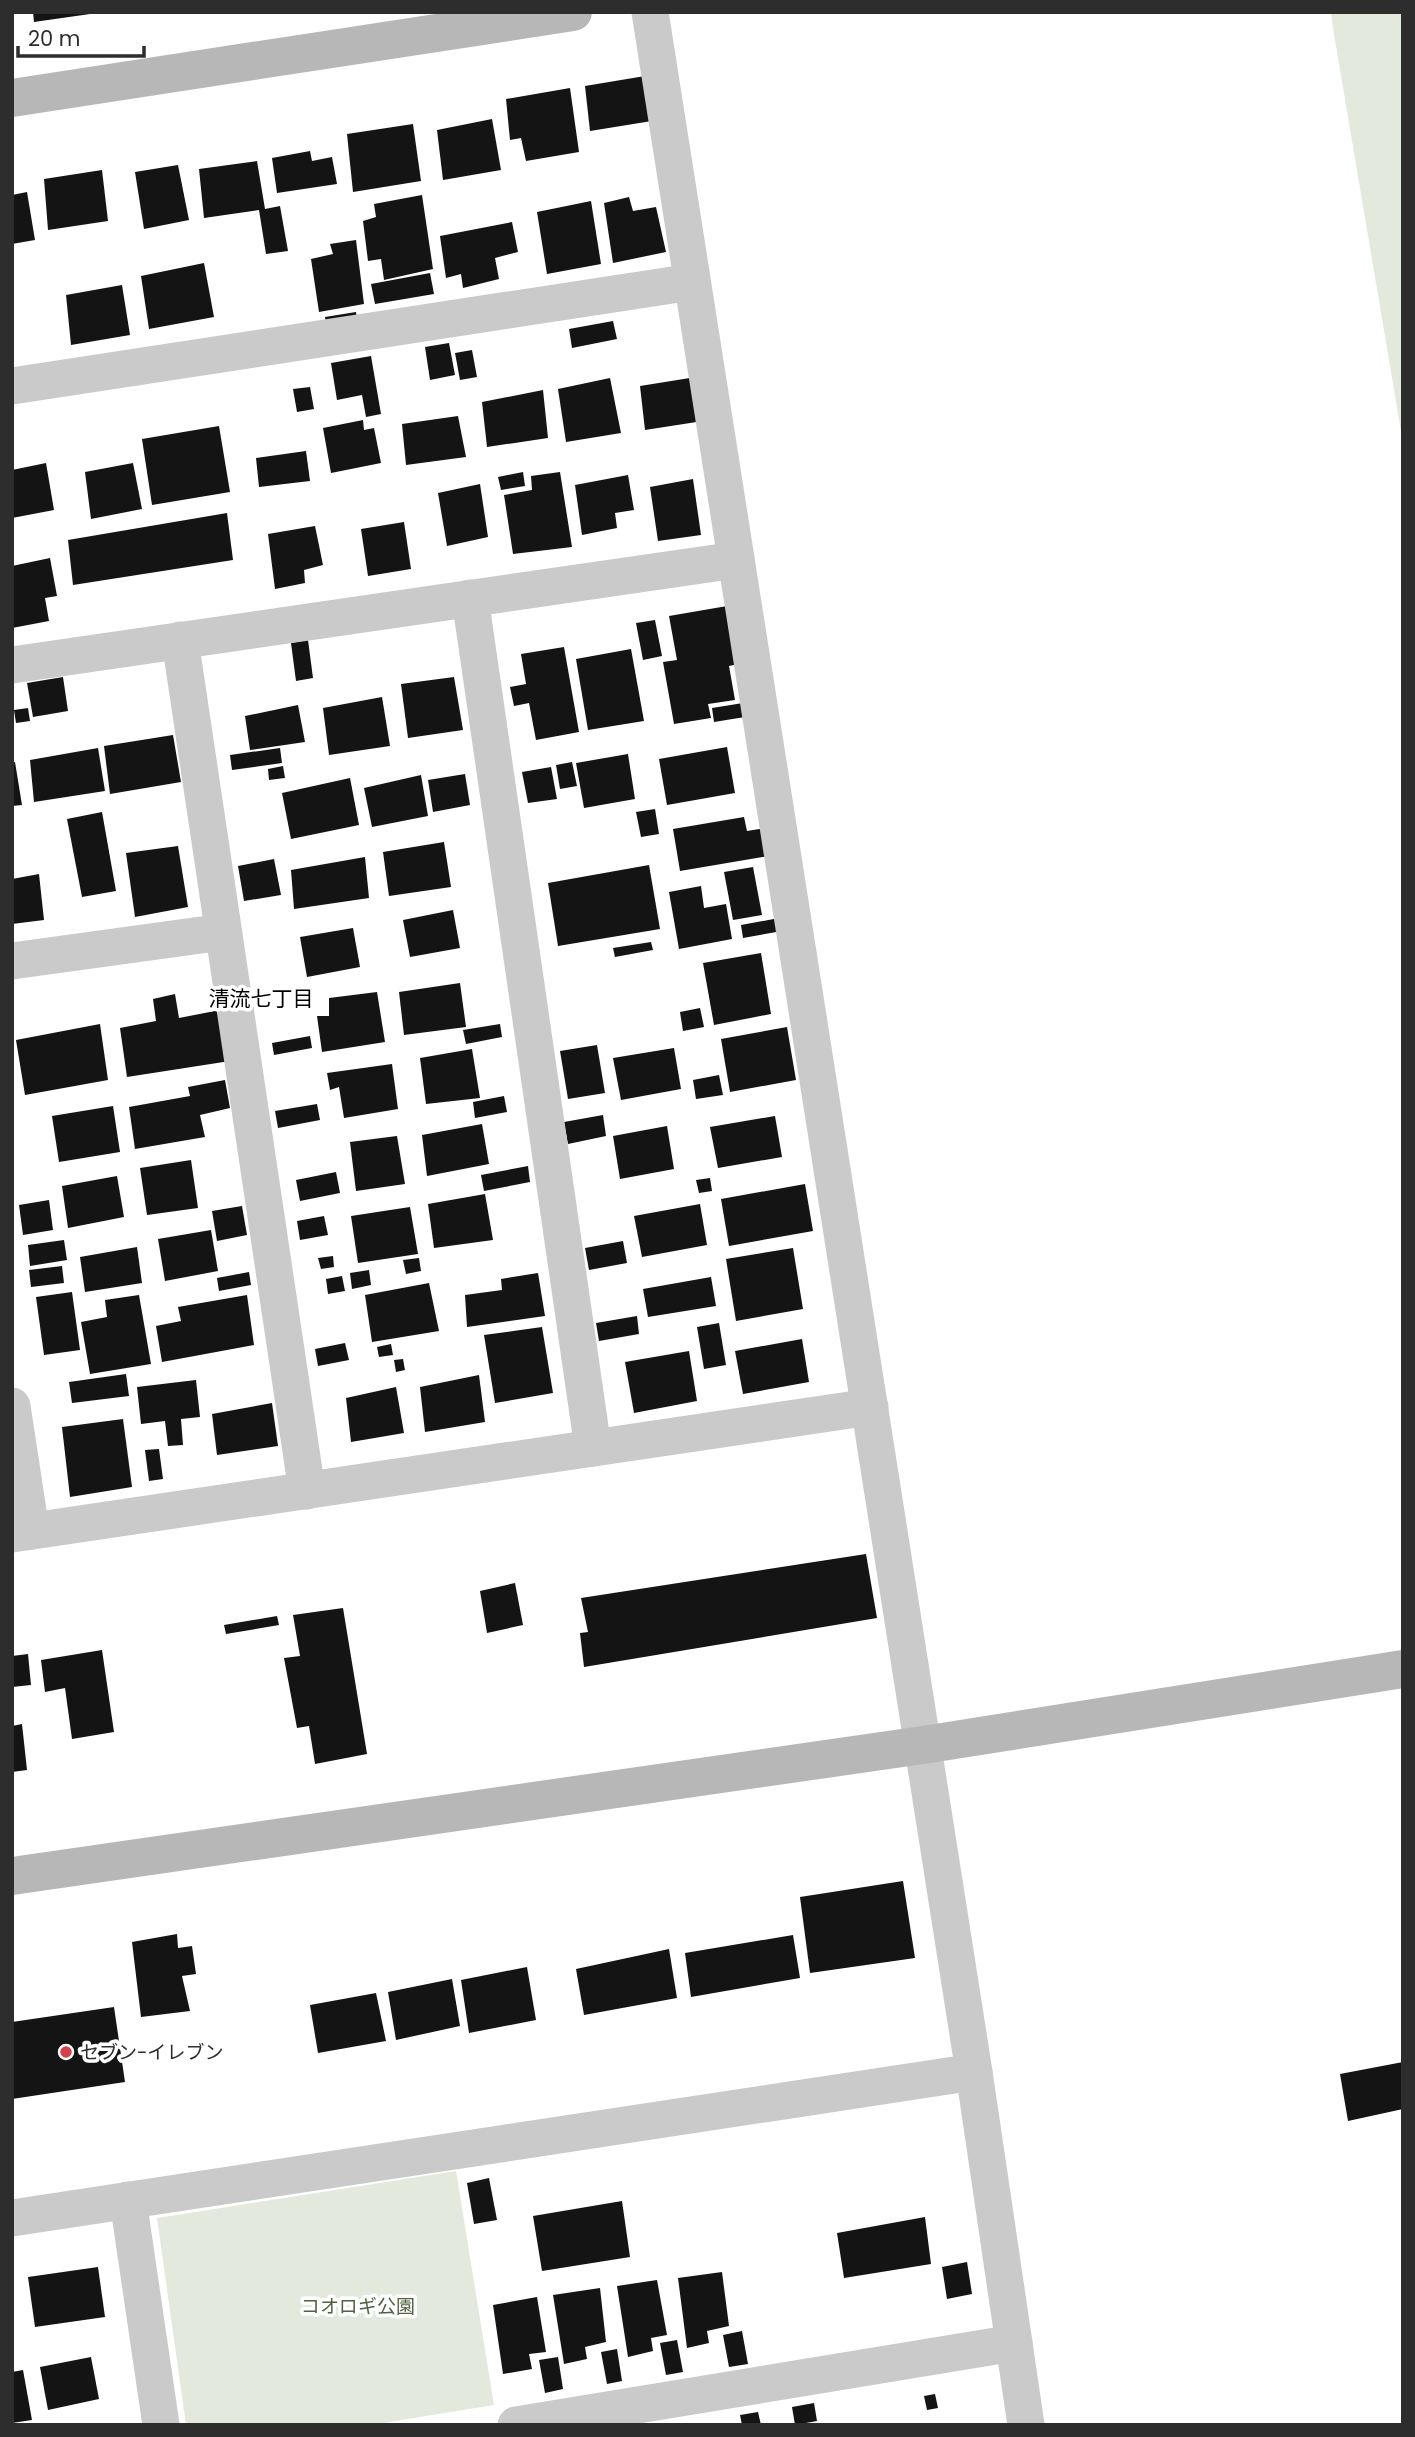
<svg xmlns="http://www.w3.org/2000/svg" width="1415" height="2437" font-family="Poppins,'Noto Sans JP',sans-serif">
  <rect width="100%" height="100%" fill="#fff"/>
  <!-- green -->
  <g fill="#e3e9dc">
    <polygon points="1331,12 1403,12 1403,443 1333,28"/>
    <polygon points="456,2171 494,2405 371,2425 186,2425 157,2218"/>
  </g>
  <!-- building -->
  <g fill="#141414">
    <polygon points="33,12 90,12 90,14 34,22"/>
    <polygon points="651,75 658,120 590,131 585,86"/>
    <polygon points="570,88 579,152 526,161 521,138 510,140 506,99"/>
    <polygon points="492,119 501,170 443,180 437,130"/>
    <polygon points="413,124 421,181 353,192 347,134"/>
    <polygon points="310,151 312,161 332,157 337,184 277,193 272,158"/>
    <polygon points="257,161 265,209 280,206 288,251 266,254 259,210 204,218 199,169"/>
    <polygon points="178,165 189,220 144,229 135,172"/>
    <polygon points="102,170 108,221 48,230 44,179"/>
    <polygon points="27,192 35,240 12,244 12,195"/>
    <polygon points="422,195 433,269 384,280 381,259 368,261 363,221 376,217 374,204"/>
    <polygon points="629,197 633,211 656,207 666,252 613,263 604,203"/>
    <polygon points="591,201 601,264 547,274 537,212"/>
    <polygon points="512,222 518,252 495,258 499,279 463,288 461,274 446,278 440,236"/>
    <polygon points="356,240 364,304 319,312 311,259 333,254 330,244"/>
    <polygon points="204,263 214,317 149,329 141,276"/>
    <polygon points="430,273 434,294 375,304 371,284"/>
    <polygon points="122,285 130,335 71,345 66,295"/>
    <polygon points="356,312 358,325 327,330 325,317"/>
    <polygon points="613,321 617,339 572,348 569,329"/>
    <polygon points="449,343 455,375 430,380 425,347"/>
    <polygon points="472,350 477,377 460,380 455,353"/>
    <polygon points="371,356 381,414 366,417 362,395 337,400 331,363"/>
    <polygon points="696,377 703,421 645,430 640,386"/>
    <polygon points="610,378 621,433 566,442 558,389"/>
    <polygon points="310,387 314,409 297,412 293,389"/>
    <polygon points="543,390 548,438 487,447 482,402"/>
    <polygon points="458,416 466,457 406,465 402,424"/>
    <polygon points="363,420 364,430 374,428 381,463 331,473 323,428"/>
    <polygon points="219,426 230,492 152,505 142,439"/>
    <polygon points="306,451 310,481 259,487 256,458"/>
    <polygon points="46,463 54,510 12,518 12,470"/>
    <polygon points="133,463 142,509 91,519 85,472"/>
    <polygon points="523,472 525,486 501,490 498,477"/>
    <polygon points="560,472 572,547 513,554 504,495 532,490 531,476"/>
    <polygon points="628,475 634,510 615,513 617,528 582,535 575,485"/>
    <polygon points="693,479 701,535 658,541 650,487"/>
    <polygon points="480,484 488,537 447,546 438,493"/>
    <polygon points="227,513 233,560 73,585 68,540"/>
    <polygon points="404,522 411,569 368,576 361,529"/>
    <polygon points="315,526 323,565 304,570 305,583 275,589 268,534"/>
    <polygon points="50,558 57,596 45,598 49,621 12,628 12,566"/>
    <polygon points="733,605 743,663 729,666 735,700 708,704 711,718 674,724 663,662 677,660 669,616"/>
    <polygon points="655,620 662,656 643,660 636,623"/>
    <polygon points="308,640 313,678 296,681 291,643"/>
    <polygon points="564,647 579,732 536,740 529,703 514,706 510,687 526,684 521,654"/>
    <polygon points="631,649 644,721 588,730 576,659"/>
    <polygon points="63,677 68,711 33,717 27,683"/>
    <polygon points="454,677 463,730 408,738 401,684"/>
    <polygon points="382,697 390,746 329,755 323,708"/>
    <polygon points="743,703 745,717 714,722 712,708"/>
    <polygon points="298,705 305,742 250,750 245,716"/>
    <polygon points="28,708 30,721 16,723 14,710"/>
    <polygon points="173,735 181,782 110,794 104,746"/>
    <polygon points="727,747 735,793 667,805 659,759"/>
    <polygon points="98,748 105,791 34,802 30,760"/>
    <polygon points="280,748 282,763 232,770 230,755"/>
    <polygon points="628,754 635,799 584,808 576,763"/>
    <polygon points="15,762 22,805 12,806 12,763"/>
    <polygon points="572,762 577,786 560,789 556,765"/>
    <polygon points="283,766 285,778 269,780 268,769"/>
    <polygon points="551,767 557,799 528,803 522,772"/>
    <polygon points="465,774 470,805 433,812 428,780"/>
    <polygon points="421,775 428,816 372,827 364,788"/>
    <polygon points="350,778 359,825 291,839 282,793"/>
    <polygon points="655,809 659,834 641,837 636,812"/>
    <polygon points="102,812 116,891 82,897 67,819"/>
    <polygon points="744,817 747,831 765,828 769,856 680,871 673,829"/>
    <polygon points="444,842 451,887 389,896 383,852"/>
    <polygon points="178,846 188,907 135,917 126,853"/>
    <polygon points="365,857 369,898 294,909 291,870"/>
    <polygon points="274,859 281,895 244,901 238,866"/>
    <polygon points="649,865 660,929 558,946 548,883"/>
    <polygon points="753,867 762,915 733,920 724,872"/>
    <polygon points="39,874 44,920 12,924 12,879"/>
    <polygon points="701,886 704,908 726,904 732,939 679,949 669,892"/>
    <polygon points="453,910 460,948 410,957 403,920"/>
    <polygon points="779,918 782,931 743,938 741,925"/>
    <polygon points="353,928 360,967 307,977 300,937"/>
    <polygon points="651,942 653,950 615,957 613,948"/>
    <polygon points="761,953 771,1014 714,1025 703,963"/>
    <polygon points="460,983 466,1027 404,1035 399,992"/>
    <polygon points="377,992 385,1042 322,1052 317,1016 329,1016 329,998"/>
    <polygon points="175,994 179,1018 220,1010 230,1061 127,1077 120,1028 156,1021 153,999"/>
    <polygon points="700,1008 704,1027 683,1031 680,1012"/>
    <polygon points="100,1024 108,1080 25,1095 16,1040"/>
    <polygon points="500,1024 502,1037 466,1044 463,1030"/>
    <polygon points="787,1027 796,1080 730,1092 721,1039"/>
    <polygon points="310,1036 312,1048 274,1055 272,1043"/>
    <polygon points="597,1045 605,1093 568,1099 560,1051"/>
    <polygon points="674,1048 681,1089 621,1100 613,1058"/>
    <polygon points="472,1049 480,1098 426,1104 420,1058"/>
    <polygon points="392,1064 398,1109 344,1118 339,1087 330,1090 327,1073"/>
    <polygon points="719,1075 723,1095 696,1099 693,1080"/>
    <polygon points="225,1080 230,1108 200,1115 205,1137 135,1149 129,1107 190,1096 188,1087"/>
    <polygon points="504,1096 507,1112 475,1118 473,1102"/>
    <polygon points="317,1104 320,1120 278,1128 275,1111"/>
    <polygon points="113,1106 120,1152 59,1162 52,1116"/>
    <polygon points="603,1115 606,1136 568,1144 564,1122"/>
    <polygon points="775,1116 782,1157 718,1168 710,1127"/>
    <polygon points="482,1124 489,1164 427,1176 422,1135"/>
    <polygon points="667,1126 674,1169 620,1179 613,1136"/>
    <polygon points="397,1136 405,1184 356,1191 350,1142"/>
    <polygon points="191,1160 198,1208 147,1215 140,1168"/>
    <polygon points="528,1166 530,1182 484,1191 481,1175"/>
    <polygon points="336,1172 340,1193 300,1201 296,1180"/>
    <polygon points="117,1176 124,1217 68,1228 62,1186"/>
    <polygon points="710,1178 712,1191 699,1193 696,1180"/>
    <polygon points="805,1184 813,1231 729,1246 721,1199"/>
    <polygon points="485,1194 493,1240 434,1248 428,1204"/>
    <polygon points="49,1200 53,1230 23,1235 19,1205"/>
    <polygon points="700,1204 707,1245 642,1257 634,1216"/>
    <polygon points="242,1206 247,1235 217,1241 212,1211"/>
    <polygon points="410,1207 418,1254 358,1263 351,1216"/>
    <polygon points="324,1216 328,1235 300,1240 297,1221"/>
    <polygon points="211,1230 218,1271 165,1281 158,1239"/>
    <polygon points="64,1240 67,1260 30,1266 28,1245"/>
    <polygon points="623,1241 627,1263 589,1270 585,1248"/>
    <polygon points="137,1247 142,1283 85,1292 80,1257"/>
    <polygon points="793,1248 803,1309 736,1321 726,1259"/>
    <polygon points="333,1256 334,1267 321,1269 318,1258"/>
    <polygon points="419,1258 421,1271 406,1274 403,1260"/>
    <polygon points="62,1266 64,1283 31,1287 29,1270"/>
    <polygon points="369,1270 371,1285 352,1289 350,1273"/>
    <polygon points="249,1272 251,1285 219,1291 217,1278"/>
    <polygon points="538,1273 545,1316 467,1327 465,1295 502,1290 501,1279"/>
    <polygon points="342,1276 345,1291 328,1294 326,1279"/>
    <polygon points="711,1277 716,1306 648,1317 643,1289"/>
    <polygon points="429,1283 439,1331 372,1342 365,1295"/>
    <polygon points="72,1292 80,1350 44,1355 36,1297"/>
    <polygon points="139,1295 151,1364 90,1374 81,1322 107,1317 105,1300"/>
    <polygon points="247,1295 254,1345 162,1362 156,1326 181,1321 178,1307"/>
    <polygon points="637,1316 639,1334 599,1341 596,1323"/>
    <polygon points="719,1323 726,1365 704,1369 697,1327"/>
    <polygon points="542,1327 553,1393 495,1403 484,1335"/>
    <polygon points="802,1339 809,1382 743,1394 735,1351"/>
    <polygon points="345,1343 349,1360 318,1366 315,1349"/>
    <polygon points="391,1344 393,1355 379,1357 377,1347"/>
    <polygon points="689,1351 697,1401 634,1413 625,1362"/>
    <polygon points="403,1359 405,1370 396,1372 394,1360"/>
    <polygon points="126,1374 129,1396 72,1403 69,1382"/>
    <polygon points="479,1375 485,1422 425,1432 420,1387"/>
    <polygon points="196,1380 200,1417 181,1419 183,1445 168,1446 165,1421 141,1424 137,1387"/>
    <polygon points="396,1387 404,1433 351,1442 346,1398"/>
    <polygon points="272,1403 278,1446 217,1455 212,1414"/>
    <polygon points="123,1419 132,1487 70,1497 62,1427"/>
    <polygon points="159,1449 163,1479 149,1481 145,1450"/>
    <polygon points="866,1554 877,1618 584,1667 580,1633 588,1632 581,1598"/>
    <polygon points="515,1583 523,1625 487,1633 480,1591"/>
    <polygon points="343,1608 367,1754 315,1764 309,1726 297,1728 284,1658 300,1656 293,1615"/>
    <polygon points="277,1616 279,1625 226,1634 224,1625"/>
    <polygon points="102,1650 114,1732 72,1739 65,1688 45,1692 41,1660"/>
    <polygon points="28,1654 31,1685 12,1687 12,1656"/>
    <polygon points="22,1724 27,1770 12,1772 12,1726"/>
    <polygon points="903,1881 915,1958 810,1973 800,1897"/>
    <polygon points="177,1934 178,1948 192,1946 196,1974 182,1976 190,2011 141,2017 132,1942"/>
    <polygon points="793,1935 800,1978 691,1997 685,1953"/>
    <polygon points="669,1949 677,1998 584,2015 576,1969"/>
    <polygon points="527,1967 536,2020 469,2033 461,1980"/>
    <polygon points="452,1979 460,2026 396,2040 388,1992"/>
    <polygon points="376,1993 386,2041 318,2053 310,2005"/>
    <polygon points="114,2007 125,2082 12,2099 12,2022"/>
    <polygon points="1403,2062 1403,2109 1348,2121 1340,2074"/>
    <polygon points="489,2178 497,2220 474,2224 467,2183"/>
    <polygon points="622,2201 630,2257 542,2271 533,2216"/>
    <polygon points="925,2217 931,2264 844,2278 837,2233"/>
    <polygon points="967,2262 972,2294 947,2299 942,2267"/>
    <polygon points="98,2267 105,2317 35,2327 28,2277"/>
    <polygon points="722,2272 729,2326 707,2331 709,2343 687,2348 678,2278"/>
    <polygon points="657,2280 667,2335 651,2338 653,2351 628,2357 617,2286"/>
    <polygon points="600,2288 606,2342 585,2347 587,2359 564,2364 553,2295"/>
    <polygon points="537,2297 546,2352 529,2354 532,2369 503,2374 493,2305"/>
    <polygon points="742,2331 748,2364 729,2367 723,2335"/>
    <polygon points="677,2340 683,2372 666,2375 660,2343"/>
    <polygon points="617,2349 622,2381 607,2384 601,2352"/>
    <polygon points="91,2357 99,2399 48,2410 40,2367"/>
    <polygon points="558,2357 563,2389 545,2393 539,2360"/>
    <polygon points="23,2370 32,2420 12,2423 12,2372"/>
    <polygon points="935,2394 938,2408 927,2410 924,2396"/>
    <polygon points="814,2403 817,2421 795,2425 792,2407"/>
    <polygon points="758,2412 761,2425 742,2425 740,2415"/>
  </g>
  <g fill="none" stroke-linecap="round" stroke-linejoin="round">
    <!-- street -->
    <g stroke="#cacaca" stroke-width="37">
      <polyline points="650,12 974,2072 1026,2425"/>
      <polyline points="12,386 692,282"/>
      <polyline points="470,598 593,1448"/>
      <polyline points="180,640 307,1491"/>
      <polyline points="12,665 736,560"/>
      <polyline points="12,961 223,932"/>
      <polyline points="12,1406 31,1531"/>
      <polyline points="12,1534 870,1407"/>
      <polyline points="128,2200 161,2425"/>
      <polyline points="12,2218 974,2072"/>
      <polyline points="516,2425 1014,2343"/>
    </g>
    <!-- secondary -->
    <g stroke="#b7b7b7" stroke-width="38">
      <polyline points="12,98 573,12"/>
      <polyline points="12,1876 923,1745 1403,1669"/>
    </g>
  </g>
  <!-- markers -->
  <circle fill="#d0434b" stroke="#fff" stroke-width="2.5" cx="66" cy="2052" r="7"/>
  <g text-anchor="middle" stroke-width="7" stroke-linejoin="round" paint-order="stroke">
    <!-- poi labels -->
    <g font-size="19" fill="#2d2d2d" stroke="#fff" text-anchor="start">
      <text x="80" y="2059">セブン-イレブン</text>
    </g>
    <!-- park labels -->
    <g font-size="19" fill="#506340" stroke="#fff">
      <text x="358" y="2313">コオロギ公園</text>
    </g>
    <!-- neighbourhood labels -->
    <g font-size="21" fill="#000" stroke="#fff">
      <text x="261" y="1006">清流七丁目</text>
    </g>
  </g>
  <!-- border -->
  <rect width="1415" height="2437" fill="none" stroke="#2d2d2d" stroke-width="28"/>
  <!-- scale -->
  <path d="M18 46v10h126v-10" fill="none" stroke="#2d2d2d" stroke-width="3.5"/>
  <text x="28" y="46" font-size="21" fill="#2d2d2d" stroke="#ffffff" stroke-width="5" paint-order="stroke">20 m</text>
</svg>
